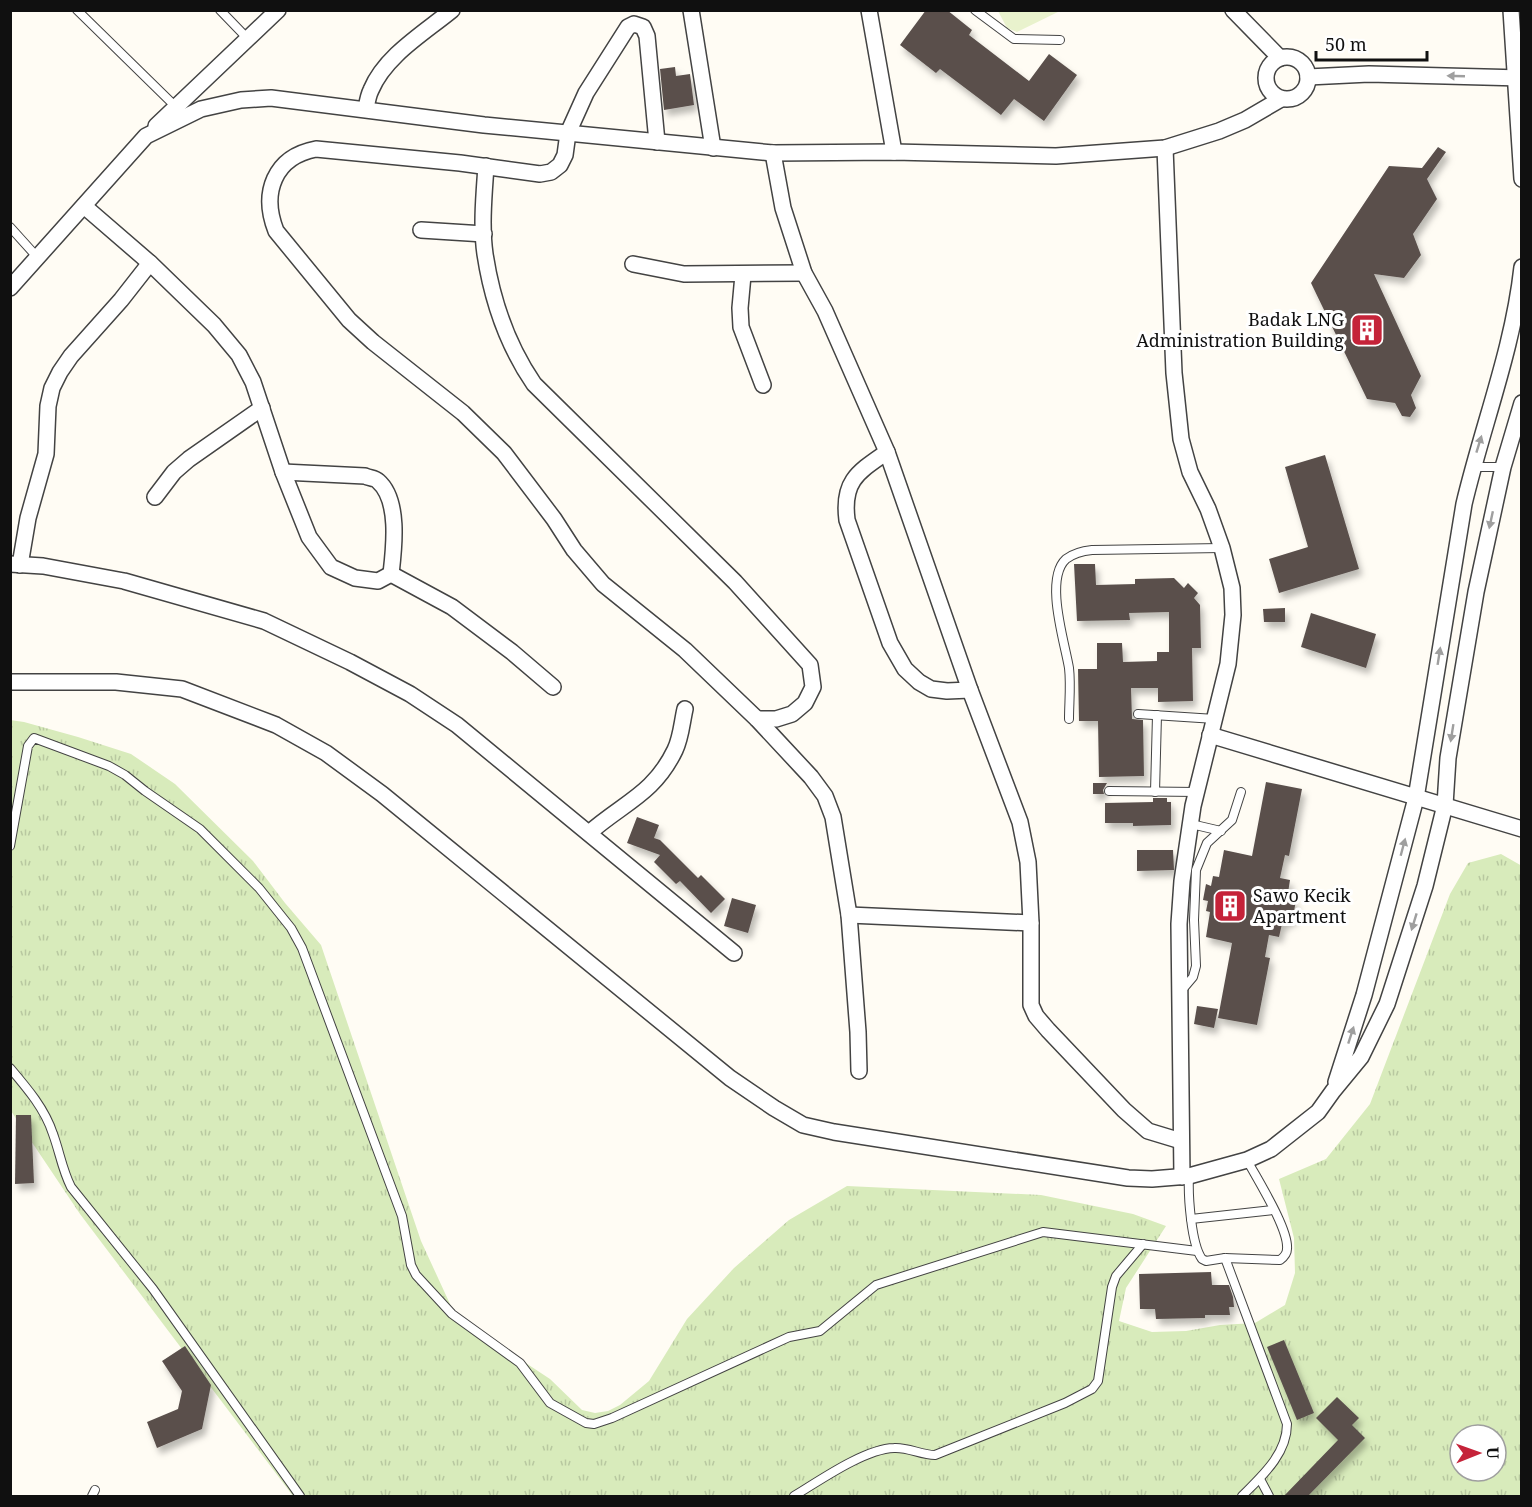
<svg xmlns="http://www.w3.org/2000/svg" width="1532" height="1507" font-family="'Noto Serif',serif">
  <defs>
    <pattern id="grass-tufts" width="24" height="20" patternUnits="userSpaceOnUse" patternTransform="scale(1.5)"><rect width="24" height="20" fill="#d8ebbb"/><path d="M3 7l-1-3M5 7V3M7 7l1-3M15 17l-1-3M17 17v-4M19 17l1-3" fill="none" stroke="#b8c8a0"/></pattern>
    <filter id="shadow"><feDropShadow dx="3.5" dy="6" stdDeviation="3" flood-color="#0004"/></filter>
  </defs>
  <rect width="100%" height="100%" fill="#fffcf4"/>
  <!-- grass -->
  <path fill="url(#grass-tufts)" fill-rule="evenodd" d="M 10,720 L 24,722 L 78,737 L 131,754 L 175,784 L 253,861 L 285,903 L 321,945 L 421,1241 L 456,1317 L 550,1379 L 582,1410 L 595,1413 L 608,1411 L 620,1405 L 649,1381 L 687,1319 L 734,1268 L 789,1220 L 847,1186 L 1041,1195 L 1133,1214 L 1166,1226 L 1126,1288 L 1119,1321 L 1152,1332 L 1186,1331 L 1220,1325 L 1255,1323 L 1285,1305 L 1295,1273 L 1294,1238 L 1279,1179 L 1326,1159 L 1370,1104 L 1450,894 L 1468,863 L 1501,854 L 1522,866 L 1521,1496 L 293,1496 L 80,1214 L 11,1111 ZM 1460,1435 L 1496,1435 L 1496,1471 L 1460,1471 Z"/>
  <!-- pitch -->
  <polygon fill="#e9f2cd" points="998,11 1060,11 1017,32 1007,28"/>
  <!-- building -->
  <g fill="#5a504c" filter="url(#shadow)">
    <polygon points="926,10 947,10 972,30 969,35 1029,81 1049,54 1077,75 1044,121 1014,99 1001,115 940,69 936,73 900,45"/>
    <polygon points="675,67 676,76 690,74 694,105 664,110 660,69"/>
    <polygon points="1438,147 1446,152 1427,179 1437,199 1413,234 1421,255 1404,278 1374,274 1421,376 1411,395 1416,408 1410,417 1402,416 1395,403 1367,399 1311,283 1389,166 1422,168"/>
    <polygon points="1325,455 1359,569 1279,593 1269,559 1308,547 1285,467"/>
    <polygon points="1074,564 1095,564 1096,585 1135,584 1135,579 1174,578 1184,588 1188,583 1198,593 1194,598 1200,605 1201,648 1192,648 1193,701 1158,702 1158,688 1131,688 1132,719 1143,720 1144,776 1099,777 1098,721 1079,721 1078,669 1097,669 1097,643 1122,643 1123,662 1157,661 1157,652 1169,652 1169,612 1129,613 1130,620 1077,621"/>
    <polygon points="1285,608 1285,622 1264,622 1263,609"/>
    <polygon points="1311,613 1376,634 1366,668 1301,647"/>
    <polygon points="1266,782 1302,789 1289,856 1285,855 1280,878 1290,880 1288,893 1291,894 1290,900 1296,901 1292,921 1286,920 1285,925 1282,924 1279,937 1269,935 1265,957 1270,958 1257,1025 1218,1018 1232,943 1206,937 1210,912 1206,911 1208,901 1203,900 1206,884 1211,886 1213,876 1219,877 1224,850 1252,856"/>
    <polygon points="1093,783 1107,783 1103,790 1104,794 1093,794"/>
    <polygon points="1153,798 1167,798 1167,802 1171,802 1171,825 1133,826 1133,823 1105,823 1105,803 1153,802"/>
    <polygon points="637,817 659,825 654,838 660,840 698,878 701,875 725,899 711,913 680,881 676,884 654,862 660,855 627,843"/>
    <polygon points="1137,850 1173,850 1174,870 1137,871"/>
    <polygon points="732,898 756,905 748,933 724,926"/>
    <polygon points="1197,1006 1218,1009 1214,1028 1194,1024"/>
    <polygon points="16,1115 31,1115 34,1183 15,1184"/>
    <polygon points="1211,1272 1212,1285 1229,1285 1233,1297 1234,1307 1229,1307 1230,1315 1205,1315 1205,1318 1156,1319 1155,1309 1140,1309 1139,1274"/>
    <polygon points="1284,1340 1314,1413 1297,1420 1267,1347"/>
    <polygon points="185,1346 211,1385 202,1429 157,1448 147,1422 178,1409 182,1391 162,1361"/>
    <polygon points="1337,1397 1359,1418 1352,1425 1365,1438 1307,1497 1283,1497 1338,1440 1316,1418"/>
  </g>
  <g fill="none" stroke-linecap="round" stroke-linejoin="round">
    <!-- service casing -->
    <g stroke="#434343" stroke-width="10">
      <g id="service">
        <polyline points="77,10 176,107"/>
        <polyline points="220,10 248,39"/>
        <polyline points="975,10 1014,39 1060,40"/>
        <polyline points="10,227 38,258"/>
        <polyline points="1473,467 1503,467"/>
        <polyline points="1138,714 1215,719"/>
        <path d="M 1069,719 C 1069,703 1071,685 1069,668 C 1065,643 1044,579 1066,559 C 1074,553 1082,551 1092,550 L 1222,548"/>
        <polyline points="1109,791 1197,792"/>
        <polyline points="1155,792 1157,715"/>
        <polyline points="1191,824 1221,831"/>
        <polyline points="10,846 28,746 34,738 109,766 125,775 145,791 200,829 259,888 291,928 302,948 402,1216 411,1265 416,1275 452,1314 520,1363 550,1403 586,1423 594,1424 612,1418 789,1337 820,1331 876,1285 1043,1232 1197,1251"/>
        <polyline points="1182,990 1193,977 1196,966 1194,920 1196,870 1207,843 1232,820 1241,792"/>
        <path d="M 10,1068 C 27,1088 45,1109 53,1134 C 60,1153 62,1169 71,1187 L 153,1289 L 300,1496"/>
        <path d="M 1189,1176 C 1188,1195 1191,1244 1202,1259 L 1206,1261 L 1225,1258 L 1280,1260 C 1284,1257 1287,1254 1287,1249 C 1289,1229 1257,1179 1247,1160"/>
        <polyline points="1191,1219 1273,1210"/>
        <path d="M 1225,1258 L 1287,1424 C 1287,1454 1262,1476 1242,1496"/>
        <polyline points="1260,1479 1269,1496"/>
        <polyline points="92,1496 95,1490"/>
        <path d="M 794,1496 C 819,1481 864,1449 894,1448 C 908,1447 921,1455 935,1455 L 1065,1403 L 1092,1389 L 1098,1381 L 1112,1287 L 1116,1276 L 1143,1244"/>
      </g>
    </g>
    <!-- minor casing -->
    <g stroke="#434343" stroke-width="18">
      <g id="minor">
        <polyline points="691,10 713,148"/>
        <polyline points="869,10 894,152"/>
        <polyline points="1233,10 1280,58"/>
        <polyline points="1511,10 1522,179"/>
        <circle cx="1287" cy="78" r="21"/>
        <polyline points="1308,77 1369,74 1522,78"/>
        <path d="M 366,109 C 367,103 368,96 371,90 C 385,56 424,33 452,10"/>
        <polyline points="156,126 278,10"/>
        <path d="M 657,142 L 647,36 L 643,27 L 634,24 L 628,27 L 586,93 L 568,133 L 565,155 L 560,165 L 551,172 L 540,174 L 460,163 L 316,149 C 274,157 261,193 276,231 L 349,320 L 373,342 L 463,413 L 504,453 L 554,519 L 574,550 L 603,584 L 685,650 L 757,719 L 811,777 L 825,796 L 833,817 L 849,915 L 858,1032 L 859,1071"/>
        <polyline points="1165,148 1174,373 1181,439 1190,472 1208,509 1222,548 1232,588 1233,615 1228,664 1193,806 1182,881 1179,924 1182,1177"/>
        <polyline points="773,153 783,208 804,273 825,311 887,452 970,690 1020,822 1028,862 1031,923 1031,1005 1036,1016 1048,1030 1124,1110 1148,1131 1181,1141"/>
        <path d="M 486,166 C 484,195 481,226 485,254 C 492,300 508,346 534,384 L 735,582 L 810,665 L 813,687 L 805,703 L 792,714 L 776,719 L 757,719"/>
        <polyline points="84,206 150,263 214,325 239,355 253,382 283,472 309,537 331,567 355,578 378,581 391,574"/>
        <polyline points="421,230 484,234"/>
        <polyline points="633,264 684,274 804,273"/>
        <polyline points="743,275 740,308 741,327 763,385"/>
        <polyline points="10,288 146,136 201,109 241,100 271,98 484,125 773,153 894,152 1056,156 1165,148 1219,131 1245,120 1281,99"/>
        <path d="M 887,452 C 858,472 842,481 847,520 L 890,643 L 905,669 L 919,682 L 931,689 L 947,691 L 970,690"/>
        <path d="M 283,472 L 365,476 C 369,478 375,478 378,481 C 400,500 394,548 391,574"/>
        <polyline points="155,497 174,472 189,459 262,408"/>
        <polyline points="10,564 43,566 124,581 264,621 350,662 410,694 457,725 734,953"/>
        <polyline points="20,565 28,518 46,454 48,406 52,388 60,372 71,356 121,300 150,263"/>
        <polyline points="391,574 452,607 512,652 553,687"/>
        <polyline points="10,682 116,682 182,689 276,725 326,753 382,794 730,1078 774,1108 803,1125 834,1132 1128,1178 1152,1179 1189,1176 1247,1160 1271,1149 1318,1112 1333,1091 1361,1057 1387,1004 1425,886 1445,805 1448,758 1476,592 1503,467 1522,403"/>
        <polyline points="1210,735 1522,829"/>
        <path d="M 589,833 C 623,803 654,794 675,750 C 681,738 682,722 685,709"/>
        <polyline points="849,915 1031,923"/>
        <path d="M 1336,1082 L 1364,995 L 1416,798 L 1464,504 C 1483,424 1513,349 1522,267"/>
      </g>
    </g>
    <!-- service -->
    <use href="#service" stroke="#fff" stroke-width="8"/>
    <!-- minor -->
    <use href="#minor" stroke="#fff" stroke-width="15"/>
  </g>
  <!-- one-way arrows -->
  <defs><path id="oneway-solid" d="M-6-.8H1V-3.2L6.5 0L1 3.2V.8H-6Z" transform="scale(1.5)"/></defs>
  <g fill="#9f9f9f">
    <use href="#oneway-solid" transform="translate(1456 76) rotate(-178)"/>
    <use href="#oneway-solid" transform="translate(1479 444) rotate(-73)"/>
    <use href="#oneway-solid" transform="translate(1491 520) rotate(102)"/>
    <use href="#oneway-solid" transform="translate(1439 656) rotate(-81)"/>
    <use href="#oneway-solid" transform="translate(1452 733) rotate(99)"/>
    <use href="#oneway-solid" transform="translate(1403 847) rotate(-75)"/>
    <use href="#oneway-solid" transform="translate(1414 922) rotate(107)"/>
    <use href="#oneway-solid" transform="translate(1351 1035) rotate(-72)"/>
  </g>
  <!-- icons -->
  <defs>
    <g id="building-square" transform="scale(1.725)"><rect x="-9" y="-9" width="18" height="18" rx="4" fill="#c52339" stroke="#fff"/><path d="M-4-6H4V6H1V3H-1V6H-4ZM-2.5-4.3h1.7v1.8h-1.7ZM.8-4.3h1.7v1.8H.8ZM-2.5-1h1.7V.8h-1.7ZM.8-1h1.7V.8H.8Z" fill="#fff"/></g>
  </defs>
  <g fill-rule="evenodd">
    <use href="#building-square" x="1367" y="330"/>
    <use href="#building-square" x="1230" y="906"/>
  </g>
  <g text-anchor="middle" stroke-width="6" stroke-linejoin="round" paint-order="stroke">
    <!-- poi labels -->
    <g font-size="18" fill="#101010" stroke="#fff" text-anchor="end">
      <text x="1344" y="326">Badak LNG<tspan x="1344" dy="21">Administration Building</tspan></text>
      <text x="1253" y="902" text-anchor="start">Sawo Kecik<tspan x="1253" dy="21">Apartment</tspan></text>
    </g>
  </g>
  <!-- border -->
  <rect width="1532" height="1507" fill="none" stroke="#101010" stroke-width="24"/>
  <!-- north arrow -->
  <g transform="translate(1478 1453) rotate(89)"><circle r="28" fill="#ffffff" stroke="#9f9f9f" stroke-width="1.5"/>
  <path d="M0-4.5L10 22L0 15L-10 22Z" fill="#c52339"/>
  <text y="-9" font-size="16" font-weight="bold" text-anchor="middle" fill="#101010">U</text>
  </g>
  <!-- scale -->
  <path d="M1316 51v9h111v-9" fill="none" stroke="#101010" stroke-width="3"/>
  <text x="1325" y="51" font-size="18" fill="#101010" stroke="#ffffff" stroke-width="4.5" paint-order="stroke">50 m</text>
</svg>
